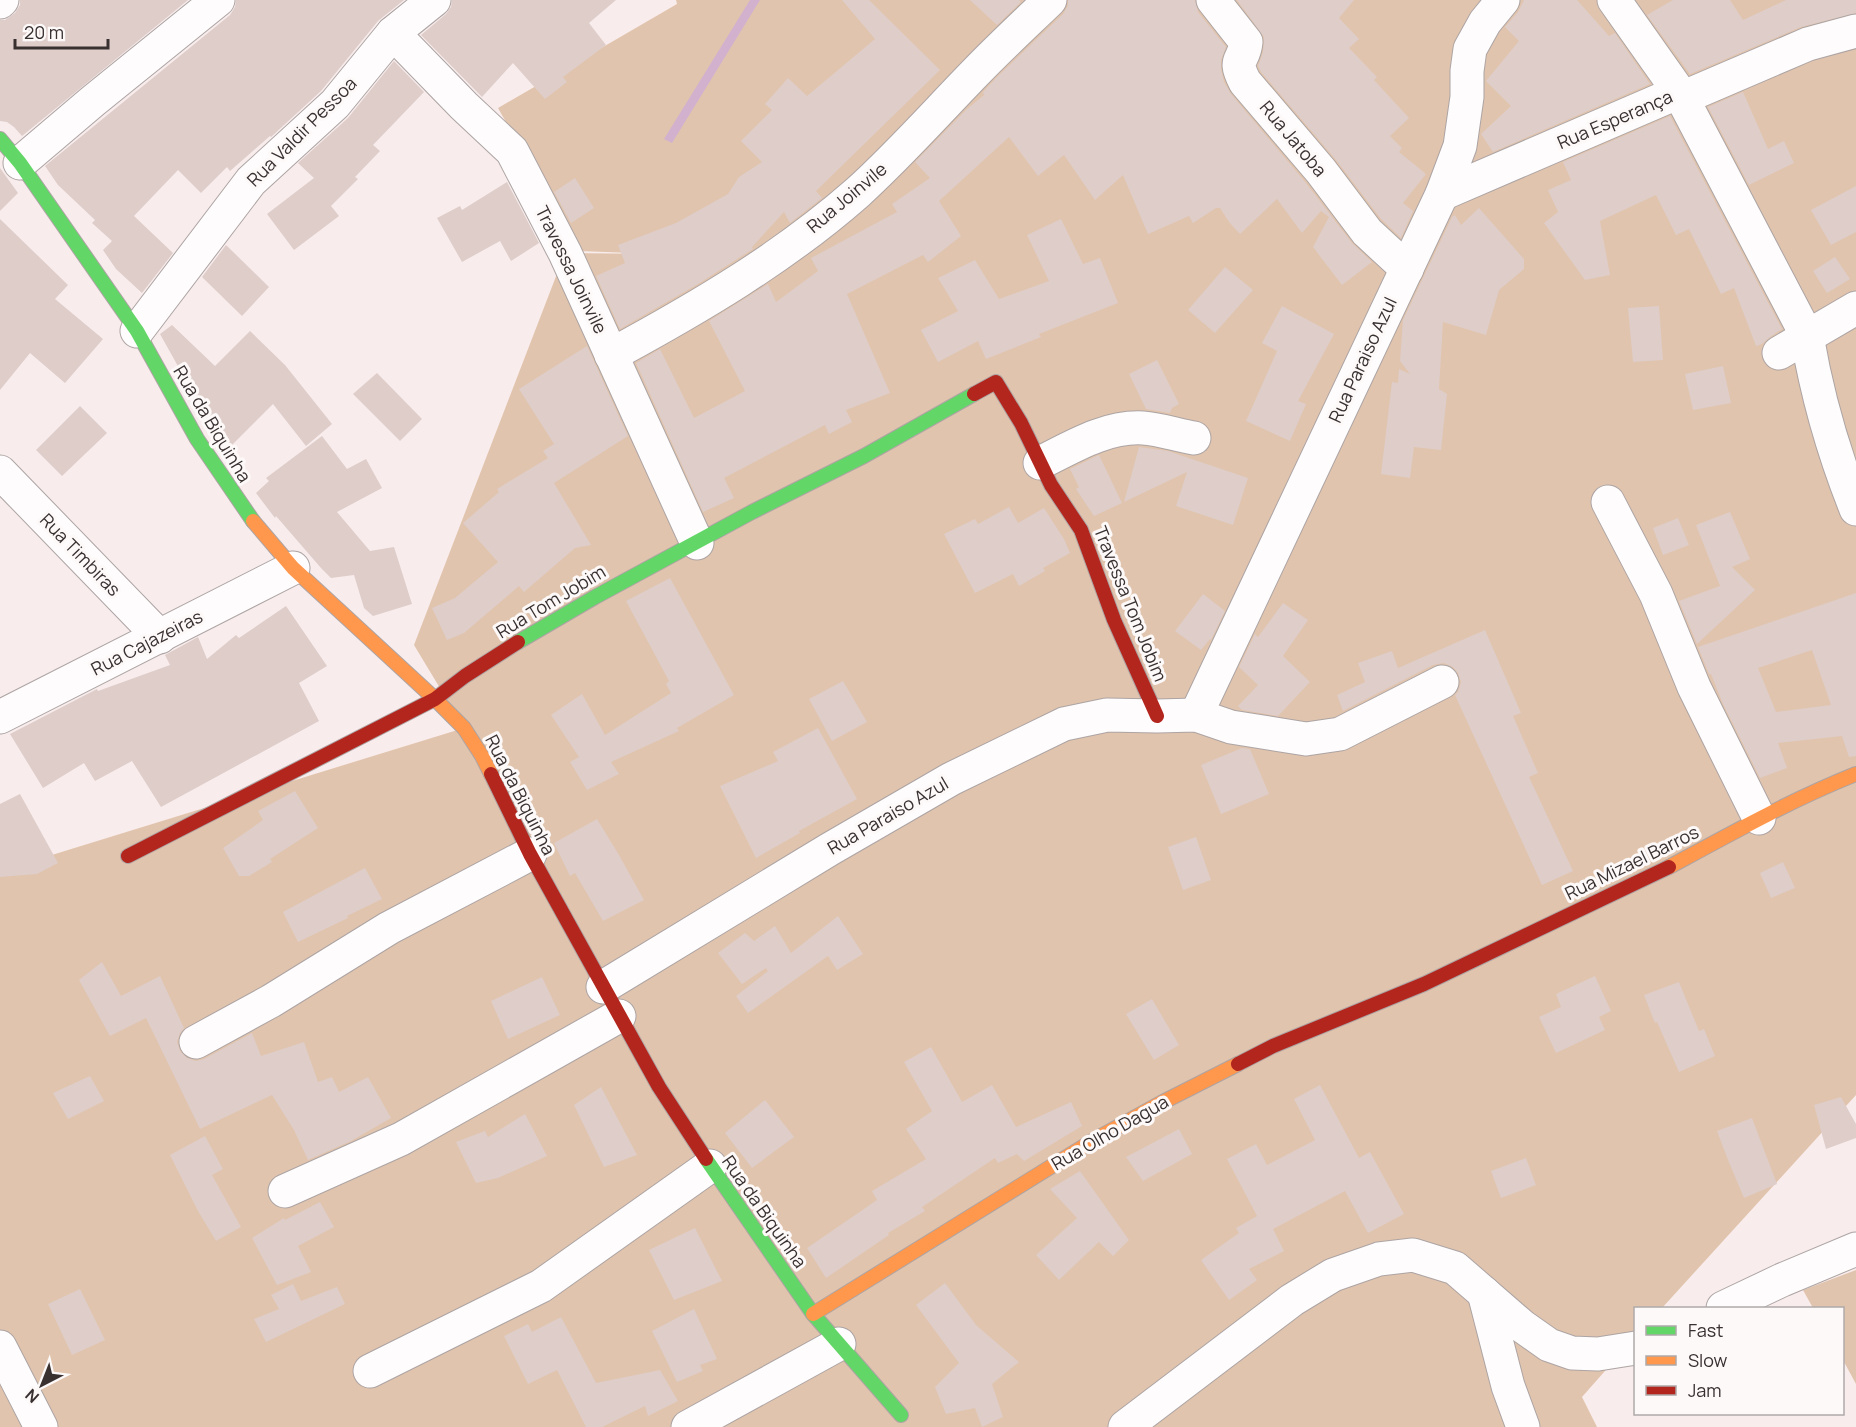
<svg xmlns="http://www.w3.org/2000/svg" width="1856" height="1427" font-family="Manrope,sans-serif">
  <rect width="100%" height="100%" fill="#f8ecec"/>
  <!-- forest -->
  <g fill="#e1c4ad">
    <polygon points="676,0 1856,0 1856,1095 1662,1308 1636,1308 1635,1337 1582,1397 1597,1427 0,1427 0,871 464,728 414,645 565,253 660,254 579,251 498,108 677,4"/>
    <polygon points="1856,1270 1856,1384 1843,1360 1842,1308 1813,1308 1803,1290"/>
  </g>
  <!-- water -->
  <polygon fill="#d2b1cf" points="750,0 760,0 672,143 664,139"/>
  <!-- building -->
  <g fill="#decdc9" fill-rule="evenodd">
    <polygon points="20,0 188,0 22,136 14,127 7,122 0,121 0,20 5,20 15,13 20,5"/>
    <polygon points="236,0 404,0 378,21 321,91 271,137 270,136 230,171 227,167 201,193 178,170 134,216 173,253 142,293 116,269 103,250 112,241 92,223 95,220 58,185 45,166 230,15 235,7"/>
    <polygon points="452,0 616,0 589,23 606,45 563,77 567,82 545,99 513,63 482,97 421,35 446,14 451,7"/>
    <polygon points="842,0 869,0 940,70 816,191 822,198 817,202 790,223 784,212 752,247 753,249 698,284 620,329 596,276 625,263 618,245 676,223 728,194 739,177 762,162 741,141 772,110 765,104 788,78 807,96 875,39"/>
    <polygon points="970,0 1019,0 1021,2 997,25"/>
    <polygon points="1068,0 1195,0 1198,12 1226,47 1221,60 1221,70 1224,82 1231,94 1306,183 1352,243 1372,262 1342,285 1313,247 1329,217 1321,211 1302,233 1277,199 1240,234 1229,222 1220,208 1216,208 1193,223 1189,216 1148,234 1123,175 1095,200 1064,155 1038,176 1009,137 939,201 961,236 928,262 923,255 847,294 890,393 846,410 852,422 829,434 825,425 724,478 734,498 703,512 636,363 660,349 694,418 745,391 709,321 768,284 776,302 818,271 811,258 897,212 892,204 930,178 915,162 966,110 984,95 983,92 997,77 1063,14 1068,6"/>
    <polygon points="1237,0 1354,0 1339,18 1359,39 1349,48 1377,77 1374,80 1409,118 1390,136 1402,148 1399,152 1426,174 1403,203 1413,211 1401,238 1381,219 1336,160 1261,72 1258,66 1263,52 1264,37"/>
    <polygon points="1524,0 1577,0 1609,36 1615,33 1650,84 1493,152 1481,134 1511,106 1486,81 1519,41 1505,27 1518,12"/>
    <polygon points="1673,0 1730,0 1743,20 1786,0 1856,0 1856,13 1801,27 1690,74 1647,15"/>
    <polygon points="394,61 424,92 373,145 380,151 355,177 358,179 331,206 339,216 294,250 267,214 314,178 298,163 348,118"/>
    <polygon points="1743,92 1768,149 1784,141 1794,163 1749,185 1708,107"/>
    <polygon points="1670,116 1782,329 1770,337 1762,344 1756,346 1734,288 1721,294 1689,229 1676,235 1656,195 1600,221 1610,275 1585,280 1544,223 1558,212 1548,190 1571,180 1563,162"/>
    <polygon points="0,168 18,193 0,211"/>
    <polygon points="575,178 594,208 571,223 554,192"/>
    <polygon points="507,182 539,243 511,261 500,241 462,262 437,218 460,206 462,210"/>
    <polygon points="1856,186 1856,232 1831,245 1811,210"/>
    <polygon points="1479,208 1524,259 1524,269 1499,290 1486,335 1443,322 1439,389 1447,394 1441,450 1414,447 1410,478 1381,474 1392,382 1398,383 1399,369 1410,374 1400,361 1403,320 1452,217 1455,215 1461,225"/>
    <polygon points="0,219 68,285 55,299 103,339 65,383 30,353 0,390"/>
    <polygon points="1061,219 1083,264 1100,258 1118,303 1039,334 1041,337 986,359 978,341 938,362 921,330 958,311 938,278 975,260 999,299 1049,281 1027,235"/>
    <polygon points="226,245 269,287 242,316 202,277"/>
    <polygon points="1835,257 1850,279 1827,293 1813,271"/>
    <polygon points="1225,267 1253,290 1215,333 1188,310"/>
    <polygon points="1282,306 1334,334 1298,401 1306,404 1290,441 1246,421 1277,351 1262,343"/>
    <polygon points="1659,306 1663,360 1633,362 1628,308"/>
    <polygon points="172,325 215,366 250,331 285,365 332,424 306,446 273,404 230,447 213,429 160,334"/>
    <polygon points="587,346 628,436 554,483 591,545 575,548 524,592 519,586 464,633 447,640 432,608 455,598 498,562 463,523 499,492 497,489 548,458 543,451 554,444 519,389"/>
    <polygon points="1157,360 1179,404 1172,408 1170,413 1146,409 1129,374"/>
    <polygon points="1723,366 1731,403 1693,410 1685,374"/>
    <polygon points="377,373 422,419 400,441 353,394"/>
    <polygon points="80,406 107,433 62,476 36,450"/>
    <polygon points="322,436 347,469 366,459 382,488 337,512 370,551 394,547 412,604 373,616 364,608 354,575 331,578 321,568 276,516 275,518 256,493 269,481 266,478"/>
    <polygon points="1139,447 1168,451 1248,478 1233,525 1176,506 1187,472 1124,502"/>
    <polygon points="1099,455 1122,503 1094,516 1076,489 1079,487 1070,469"/>
    <polygon points="1009,507 1018,523 1044,508 1064,539 1070,553 1043,568 1045,571 1019,586 1013,574 975,593 944,534 975,519 978,524"/>
    <polygon points="1730,512 1750,559 1732,567 1755,590 1697,644 1679,601 1720,586 1696,525"/>
    <polygon points="1678,518 1689,545 1663,555 1653,528"/>
    <polygon points="670,578 734,695 677,728 679,731 611,762 619,774 587,790 570,762 579,757 551,715 582,694 605,735 671,693 666,684 669,681 626,601"/>
    <path d="M 1856,593 L 1856,756 L 1849,757 L 1842,736 L 1778,743 L 1787,768 L 1760,778 L 1723,704 L 1711,674 L 1709,674 L 1698,647 ZM 1812,650 L 1831,705 L 1776,712 L 1758,668 Z"/>
    <polygon points="1203,594 1225,611 1211,640 1210,639 1201,650 1175,631"/>
    <polygon points="1283,603 1308,620 1283,656 1310,682 1278,716 1242,710 1238,706 1258,685 1239,667 1255,634 1258,637"/>
    <polygon points="286,606 327,666 299,683 319,721 161,807 132,761 95,781 84,763 43,788 10,734 97,689 98,691 170,665 165,655 198,637 207,659 236,635 239,638"/>
    <polygon points="1485,630 1521,713 1513,716 1538,773 1529,777 1573,871 1542,885 1455,695 1458,692 1461,682 1458,673 1453,667 1444,663 1433,665 1343,711 1337,695 1365,682 1358,663 1392,651 1398,668"/>
    <polygon points="843,681 867,722 832,741 809,699"/>
    <polygon points="818,728 857,799 799,831 800,833 756,858 720,786 778,761 773,752"/>
    <polygon points="1242,748 1250,749 1269,794 1221,814 1201,765"/>
    <polygon points="295,791 318,828 270,859 272,862 249,876 239,876 223,848 263,820 258,811"/>
    <polygon points="20,794 58,863 37,874 0,877 0,804"/>
    <polygon points="597,819 619,855 644,900 603,921 575,873 570,876 554,843"/>
    <polygon points="1196,837 1211,880 1183,890 1168,847"/>
    <polygon points="1783,862 1795,888 1771,898 1760,873"/>
    <polygon points="365,868 382,899 347,916 348,918 298,942 283,912"/>
    <polygon points="838,916 863,954 837,970 828,956 748,1013 736,996 768,971 766,968 742,984 718,953 745,933 754,941 775,926 791,953"/>
    <polygon points="102,962 121,996 160,976 184,1028 180,1033 177,1042 180,1051 187,1058 196,1061 204,1059 252,1033 261,1056 304,1042 318,1082 332,1077 339,1092 368,1077 391,1118 351,1141 308,1160 294,1130 272,1095 200,1129 146,1018 110,1036 79,980"/>
    <polygon points="1595,976 1611,1011 1599,1017 1605,1030 1556,1053 1539,1017 1561,1007 1556,994"/>
    <polygon points="542,977 560,1015 508,1039 491,1001"/>
    <polygon points="1679,982 1699,1031 1704,1029 1715,1056 1679,1072 1657,1022 1655,1023 1644,995"/>
    <polygon points="1152,999 1179,1045 1154,1060 1126,1014"/>
    <polygon points="931,1047 962,1102 992,1085 1016,1127 1071,1102 1082,1126 1024,1161 1017,1154 998,1163 995,1158 922,1207 925,1211 888,1233 889,1235 826,1278 807,1248 877,1200 872,1191 926,1159 906,1129 932,1111 904,1062"/>
    <polygon points="90,1076 104,1101 68,1119 53,1093"/>
    <polygon points="1320,1085 1359,1158 1370,1152 1404,1214 1368,1233 1345,1191 1273,1229 1284,1251 1249,1269 1257,1280 1229,1300 1201,1260 1239,1233 1236,1228 1257,1216 1227,1159 1256,1144 1267,1165 1315,1140 1294,1099"/>
    <polygon points="601,1087 637,1155 604,1167 574,1105"/>
    <polygon points="1841,1097 1856,1124 1856,1138 1826,1149 1814,1105"/>
    <polygon points="765,1100 794,1137 752,1168 725,1133"/>
    <polygon points="525,1114 547,1156 498,1178 476,1183 456,1142 485,1131 488,1137"/>
    <polygon points="1752,1118 1777,1184 1744,1198 1728,1160 1717,1131"/>
    <polygon points="1179,1129 1192,1154 1143,1181 1126,1157"/>
    <polygon points="205,1136 223,1169 212,1175 241,1227 216,1241 198,1211 170,1155"/>
    <polygon points="1526,1158 1536,1185 1501,1198 1491,1171"/>
    <polygon points="1080,1171 1129,1240 1113,1256 1099,1242 1059,1280 1036,1255 1077,1218 1050,1189"/>
    <polygon points="320,1202 334,1227 298,1246 311,1272 277,1285 252,1238 284,1218 285,1220"/>
    <polygon points="695,1228 722,1281 674,1300 649,1250"/>
    <polygon points="945,1283 976,1325 1019,1362 992,1384 1003,1417 982,1427 975,1408 946,1414 935,1387 959,1363 916,1305"/>
    <polygon points="293,1284 301,1301 337,1287 345,1304 266,1342 254,1319 279,1309 271,1295"/>
    <polygon points="80,1289 105,1340 72,1355 48,1304"/>
    <polygon points="694,1309 717,1359 700,1365 703,1371 677,1382 652,1331"/>
    <polygon points="561,1317 596,1383 660,1370 678,1401 648,1416 645,1406 602,1427 586,1427 557,1370 528,1384 504,1336 528,1324 532,1332"/>
  </g>
  <g fill="none" stroke-linecap="round" stroke-linejoin="round">
    <!-- street casing -->
    <g stroke="#ada4a4" stroke-width="35">
      <g id="street">
        <path d="M 1213,0 L 1246,42 C 1244,63 1232,57 1245,82 L 1321,171 L 1367,232 L 1407,269"/>
        <path d="M 1614,0 L 1679,92 L 1807,336 C 1817,395 1834,454 1856,509"/>
        <polyline points="0,2 2,0"/>
        <polyline points="393,33 464,106 512,151 565,253 697,543"/>
        <polyline points="20,163 93,101 218,0"/>
        <polyline points="1442,194 1679,92 1689,95 1808,44 1856,31"/>
        <polyline points="137,331 251,181 335,104 393,33 434,0"/>
        <polyline points="1779,353 1856,308"/>
        <path d="M 611,355 C 698,308 783,258 857,193 C 899,155 936,113 975,73 C 999,48 1025,24 1050,0"/>
        <path d="M 1040,463 C 1072,447 1106,426 1143,428 C 1159,429 1177,435 1194,438"/>
        <polyline points="0,472 160,637"/>
        <polyline points="1608,502 1656,594 1694,687 1759,818"/>
        <polyline points="1196,715 1442,194 1460,146 1467,97 1467,71 1470,49 1485,22 1503,0"/>
        <polyline points="0,717 293,568"/>
        <polyline points="603,987 830,849 951,779 1064,724 1107,715 1157,716 1196,715 1231,727 1306,739 1340,734 1442,682"/>
        <polyline points="196,1042 271,1001 389,928 530,854"/>
        <polyline points="285,1191 401,1139 619,1016"/>
        <polyline points="1484,1293 1508,1386 1523,1427"/>
        <polyline points="1723,1308 1782,1280 1856,1249"/>
        <polyline points="0,1347 41,1427"/>
        <polyline points="370,1371 541,1286 710,1166"/>
        <polyline points="688,1427 839,1344"/>
        <polyline points="1125,1427 1292,1300 1333,1275 1379,1259 1413,1255 1455,1268 1522,1326 1549,1345 1572,1353 1598,1354 1636,1348"/>
      </g>
    </g>
    <!-- fast casing -->
    <g stroke="#ada4a4" stroke-width="16">
      <g id="fast">
        <polyline points="0,139 20,163 137,331 197,439 253,521"/>
        <polyline points="518,642 595,597 752,512 864,456 974,394"/>
        <polyline points="706,1159 813,1314 901,1415"/>
      </g>
    </g>
    <!-- slow casing -->
    <g stroke="#ada4a4" stroke-width="16">
      <g id="slow">
        <polyline points="253,521 293,568 435,699 464,728 482,756 491,774"/>
        <path d="M 1669,867 C 1730,834 1791,800 1856,774"/>
        <polyline points="813,1314 1094,1140 1161,1103 1238,1064"/>
      </g>
    </g>
    <!-- jam casing -->
    <g stroke="#ada4a4" stroke-width="16">
      <g id="jam">
        <polyline points="974,394 996,382 1021,423 1051,485 1081,530 1114,620 1157,716"/>
        <polyline points="491,774 530,854 659,1087 706,1159"/>
        <polyline points="128,856 435,699 465,676 518,642"/>
        <polyline points="1238,1064 1273,1046 1424,984 1669,867"/>
      </g>
    </g>
    <!-- street -->
    <use href="#street" stroke="#fefcfc" stroke-width="33"/>
    <!-- fast -->
    <use href="#fast" stroke="#63d668" stroke-width="14"/>
    <!-- slow -->
    <use href="#slow" stroke="#ff974d" stroke-width="14"/>
    <!-- jam -->
    <use href="#jam" stroke="#b3261e" stroke-width="14"/>
  </g>
  <g text-anchor="middle" stroke-width="6" stroke-linejoin="round" paint-order="stroke">
    <!-- street labels -->
    <g font-size="18" fill="#393030" stroke="#fdf9f9">
      <text transform="translate(1615 120) rotate(-23)" y="6">Rua Esperança</text>
      <text transform="translate(302 132) rotate(-45)" y="6">Rua Valdir Pessoa</text>
      <text transform="translate(1293 139) rotate(50)" y="6">Rua Jatoba</text>
      <text transform="translate(847 198) rotate(-40)" y="6">Rua Joinvile</text>
      <text transform="translate(571 270) rotate(64)" y="6">Travessa Joinvile</text>
      <text transform="translate(1363 360) rotate(-65)" y="6">Rua Paraiso Azul</text>
      <text transform="translate(212 424) rotate(59)" y="6">Rua da Biquinha</text>
      <text transform="translate(80 555) rotate(46)" y="6">Rua Timbiras</text>
      <text transform="translate(551 602) rotate(-31)" y="6">Rua Tom Jobim</text>
      <text transform="translate(1130 604) rotate(68)" y="6">Travessa Tom Jobim</text>
      <text transform="translate(147 643) rotate(-27)" y="6">Rua Cajazeiras</text>
      <text transform="translate(520 795) rotate(63)" y="6">Rua da Biquinha</text>
      <text transform="translate(888 816) rotate(-30)" y="6">Rua Paraiso Azul</text>
      <text transform="translate(1632 863) rotate(-26)" y="6">Rua Mizael Barros</text>
      <text transform="translate(1110 1133) rotate(-30)" y="6">Rua Olho Dagua</text>
      <text transform="translate(764 1212) rotate(55)" y="6">Rua da Biquinha</text>
    </g>
  </g>
  <!-- legend -->
  <rect x="1634" y="1307" width="210" height="108" fill="#fdf9f9" stroke="#afa9a9" stroke-width="1.5"/>
  <rect x="1646" y="1326" width="30" height="9" fill="#63d668" stroke="#afa9a9" stroke-width="1.5"/>
  <text x="1688" y="1337" font-size="18" fill="#393030">Fast</text>
  <rect x="1646" y="1356" width="30" height="9" fill="#ff974d" stroke="#afa9a9" stroke-width="1.5"/>
  <text x="1688" y="1367" font-size="18" fill="#393030">Slow</text>
  <rect x="1646" y="1386" width="30" height="9" fill="#b3261e" stroke="#afa9a9" stroke-width="1.5"/>
  <text x="1688" y="1397" font-size="18" fill="#393030">Jam</text>
  <!-- north arrow -->
  <g transform="translate(42 1385) rotate(222)" stroke="#fdf9f9" stroke-width="4.5" paint-order="stroke">
  <path d="M0-4.5L10 22L0 15L-10 22Z" fill="#393030"/>
  <text y="-9" font-size="16" font-weight="bold" text-anchor="middle" fill="#393030">N</text>
  </g>
  <!-- scale -->
  <path d="M15 39v9h93v-9" fill="none" stroke="#393030" stroke-width="3"/>
  <text x="24" y="39" font-size="18" fill="#393030" stroke="#fdf9f9" stroke-width="4.5" paint-order="stroke">20 m</text>
</svg>
